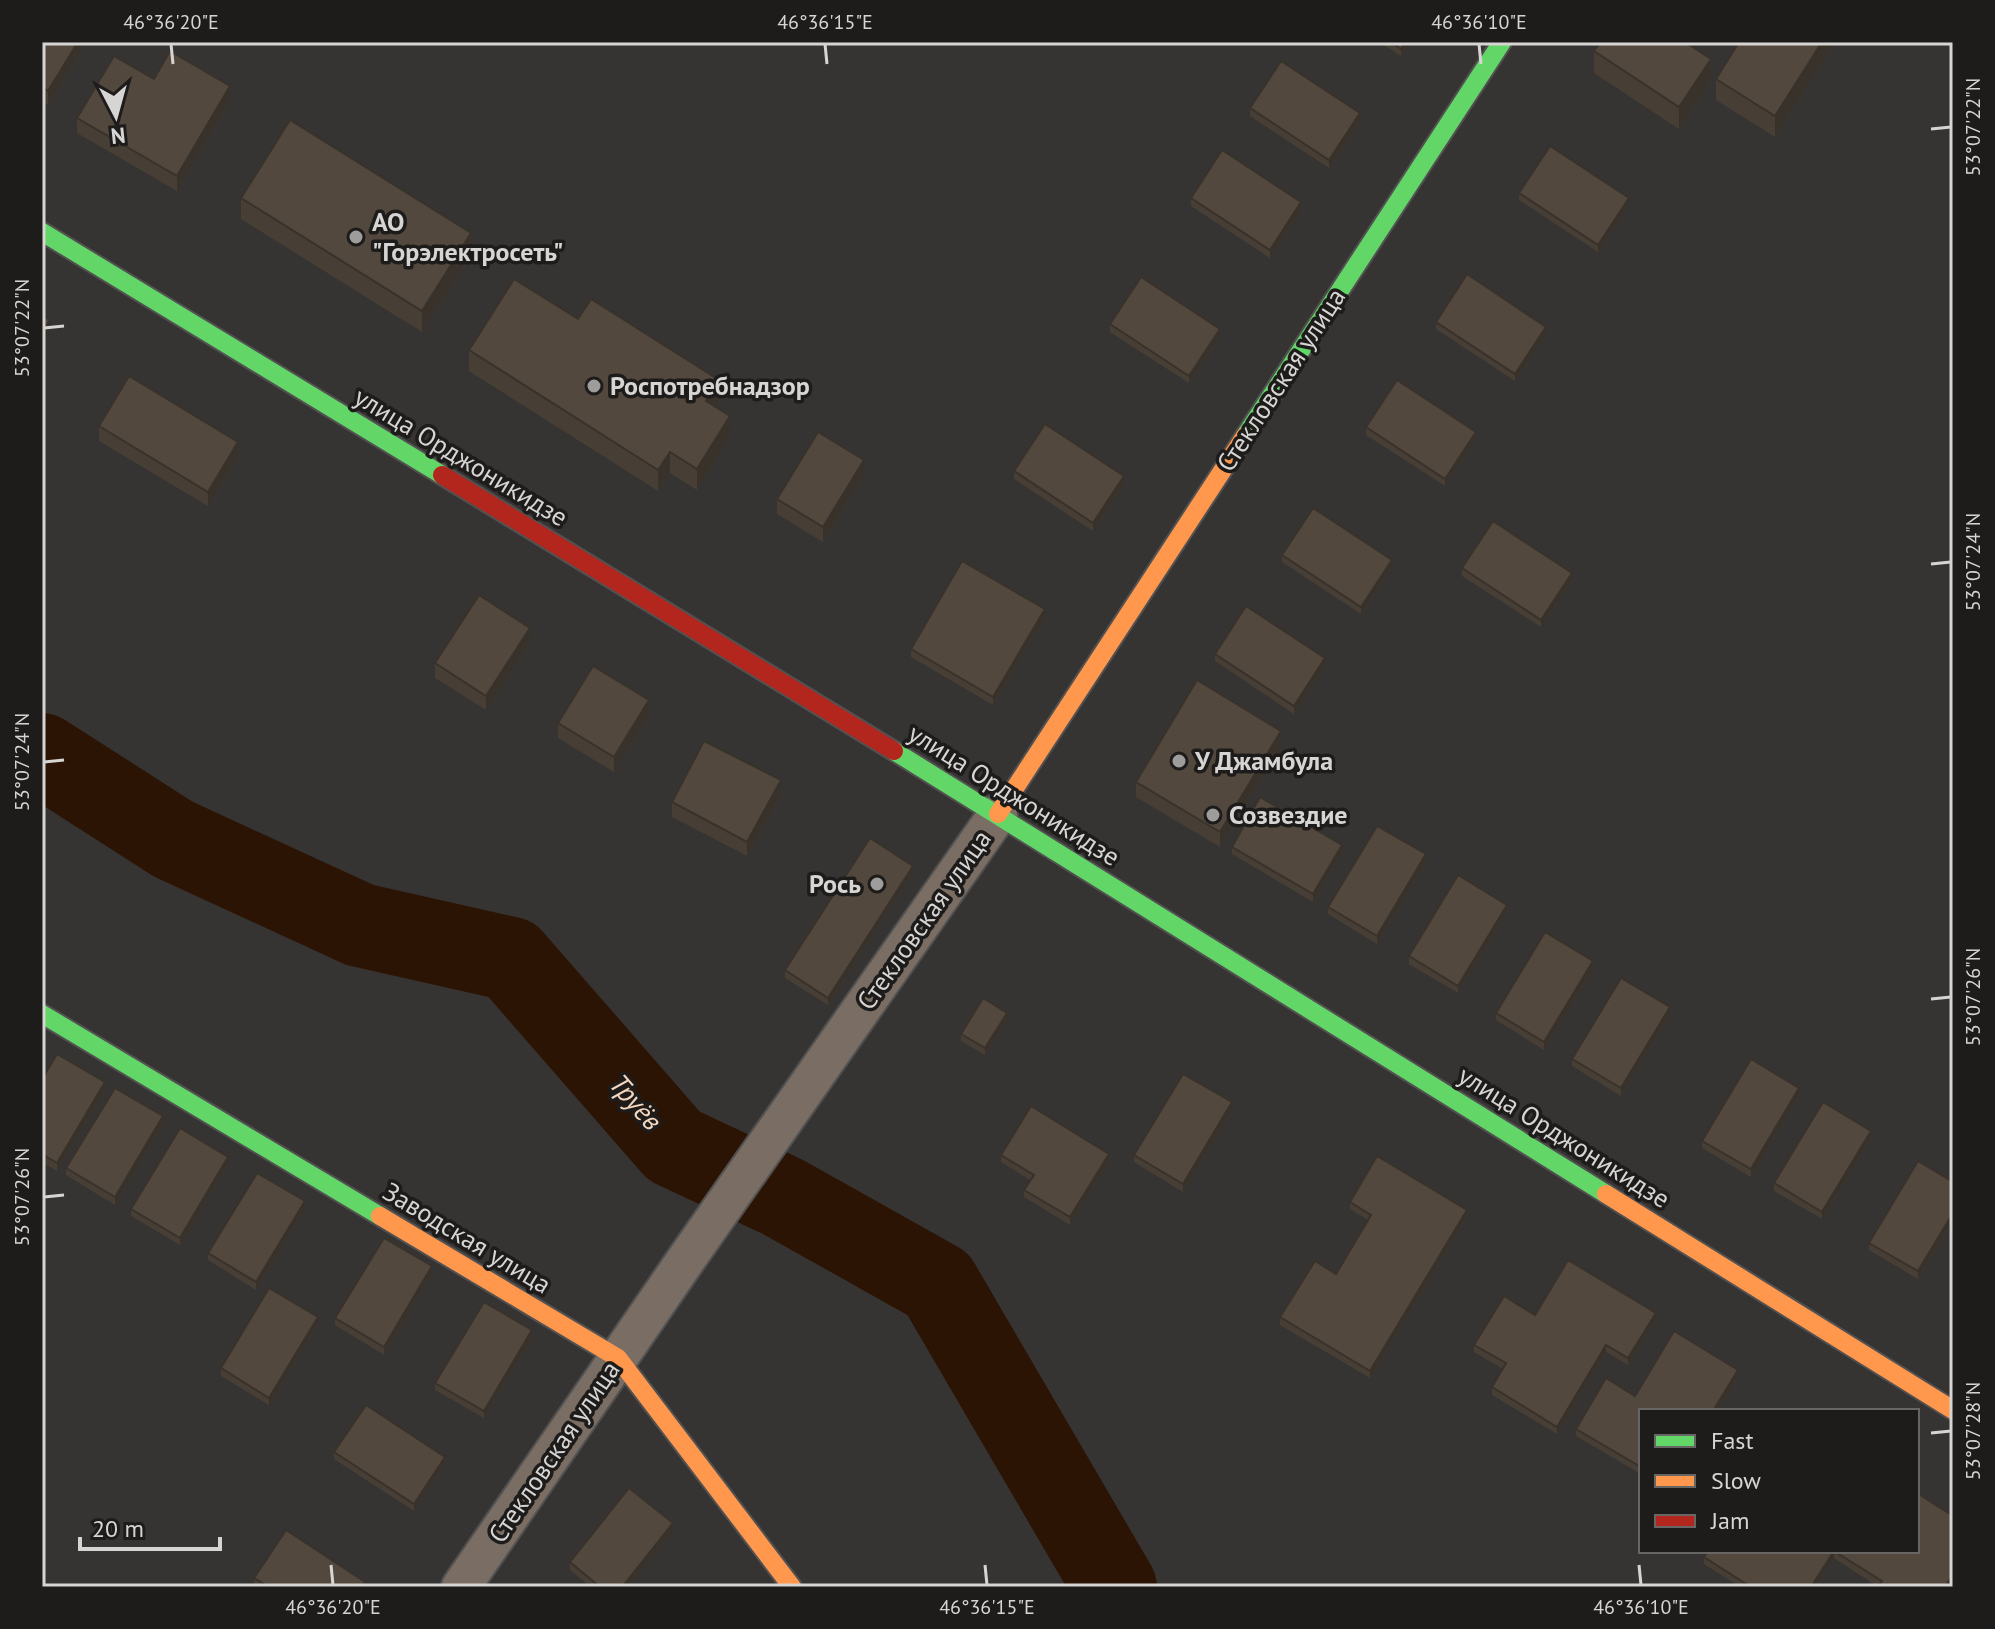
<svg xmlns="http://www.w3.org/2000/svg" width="1995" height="1629" font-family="'PT Sans',sans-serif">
  <rect width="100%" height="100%" fill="#363433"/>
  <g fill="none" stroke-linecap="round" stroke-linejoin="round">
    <!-- river -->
    <polyline stroke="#2c1405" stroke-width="84" points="42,755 173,839 360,925 511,959 674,1146 783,1197 938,1284 1115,1587"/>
    <!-- street casing -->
    <g stroke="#525151" stroke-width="42">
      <polyline id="street" points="461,1587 685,1261 998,814"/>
    </g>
    <!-- fast casing -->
    <g stroke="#525151" stroke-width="22">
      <g id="fast">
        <polyline points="42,232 442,475"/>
        <polyline points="1245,436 1502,42"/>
        <polyline points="894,751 1606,1194"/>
        <polyline points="42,1014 380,1216"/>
      </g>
    </g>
    <!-- slow casing -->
    <g stroke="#525151" stroke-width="22">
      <g id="slow">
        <polyline points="998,814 1245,436"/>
        <polyline points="1606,1194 1953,1410"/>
        <polyline points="380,1216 618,1358 792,1587"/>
      </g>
    </g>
    <!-- jam casing -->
    <g stroke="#525151" stroke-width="22">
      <polyline id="jam" points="442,475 894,751"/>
    </g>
    <!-- street -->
    <use href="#street" stroke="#7a6e64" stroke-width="38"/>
    <!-- fast -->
    <use href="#fast" stroke="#63d668" stroke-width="18"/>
    <!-- slow -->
    <use href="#slow" stroke="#ff974d" stroke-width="18"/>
    <!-- jam -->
    <use href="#jam" stroke="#b3261e" stroke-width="18"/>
  </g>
  <!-- wall -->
  <g fill="#473e35">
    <polygon points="42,42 86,42 48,105 42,102"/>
    <polygon points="1379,42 1410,42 1401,56"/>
    <polygon points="1739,42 1835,42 1775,137 1716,100 1716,79"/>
    <polygon points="1594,51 1711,80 1679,129 1594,73"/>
    <polygon points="154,79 230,101 177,191 77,133 77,118"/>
    <polygon points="1250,108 1360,121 1329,168 1250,116"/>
    <polygon points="1519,193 1629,205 1598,252 1519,200"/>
    <polygon points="241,198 471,254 422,332 241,219"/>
    <polygon points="1191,198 1301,210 1270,258 1191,206"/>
    <polygon points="578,319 719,402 716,407 730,437 697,490 670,473 658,491 469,371 469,350"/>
    <polygon points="1436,322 1546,334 1515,381 1436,329"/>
    <polygon points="1110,324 1220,336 1189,383 1110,332"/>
    <polygon points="99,426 238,456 208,506 99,441"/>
    <polygon points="1366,427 1476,439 1445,486 1366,435"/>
    <polygon points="1014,471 1124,483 1093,531 1014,479"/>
    <polygon points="864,475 823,542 777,514 777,499"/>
    <polygon points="1282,555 1392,567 1361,614 1282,562"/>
    <polygon points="1462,568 1572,580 1541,627 1462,576"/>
    <polygon points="1045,616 993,705 911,657 911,649"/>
    <polygon points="530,642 486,710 435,678 435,663"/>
    <polygon points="1215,654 1325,666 1294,714 1215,661"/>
    <polygon points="649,715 614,772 558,738 558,723"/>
    <polygon points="1281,746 1220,847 1136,797 1136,782"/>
    <polygon points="781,795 747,856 672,817 672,802"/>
    <polygon points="1232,847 1342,853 1313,902 1232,854"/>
    <polygon points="1426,862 1377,944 1328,914 1328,907"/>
    <polygon points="913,873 828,1005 785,978 785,970"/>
    <polygon points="1507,912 1458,993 1409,964 1409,956"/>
    <polygon points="1593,969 1544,1050 1496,1020 1496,1013"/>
    <polygon points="1670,1014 1621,1096 1572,1066 1572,1059"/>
    <polygon points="1007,1020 985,1055 961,1041 961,1034"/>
    <polygon points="42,1079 105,1090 57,1171 42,1162"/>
    <polygon points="1799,1096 1751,1177 1702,1148 1702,1141"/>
    <polygon points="1232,1110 1183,1192 1134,1162 1134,1155"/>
    <polygon points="163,1124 115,1205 66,1175 66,1168"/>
    <polygon points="1871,1138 1822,1219 1774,1191 1774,1183"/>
    <polygon points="1001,1155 1109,1161 1070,1225 1024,1197 1024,1190 1030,1180 1001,1162"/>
    <polygon points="228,1164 180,1245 131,1216 131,1209"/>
    <polygon points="1953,1182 1953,1220 1918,1279 1869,1250 1869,1243"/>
    <polygon points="1350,1202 1467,1217 1370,1378 1280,1325 1280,1317 1336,1274 1368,1220 1350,1209"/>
    <polygon points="305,1209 256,1290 208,1260 208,1253"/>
    <polygon points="432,1274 384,1355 335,1325 335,1318"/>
    <polygon points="1535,1315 1656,1320 1628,1365 1606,1352 1557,1434 1492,1395 1492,1387 1503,1369 1474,1352 1474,1345"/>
    <polygon points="318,1324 269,1405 221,1376 221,1368"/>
    <polygon points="532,1338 484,1418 435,1390 435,1383"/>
    <polygon points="1738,1377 1718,1411 1641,1411 1641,1474 1576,1436 1576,1429 1635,1396"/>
    <polygon points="334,1452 445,1464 414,1511 334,1459"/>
    <polygon points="673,1531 628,1587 591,1587 570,1570 570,1562"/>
    <polygon points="1708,1551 1917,1551 1953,1581 1949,1587 1878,1587 1834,1558 1815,1587 1740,1587 1704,1564 1704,1557"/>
    <polygon points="254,1578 365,1587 258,1587 254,1585"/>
  </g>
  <!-- shaded-wall -->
  <g fill="#39322b">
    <polygon points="78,42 86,42 48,105 48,91"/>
    <polygon points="1405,42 1410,42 1401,56 1401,49"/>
    <polygon points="1822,42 1835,42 1775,137 1775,116"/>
    <polygon points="1711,59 1711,80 1679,129 1679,107"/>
    <polygon points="230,86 230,101 177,191 177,176"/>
    <polygon points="1360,113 1360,121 1329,168 1329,160"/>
    <polygon points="1629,198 1629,205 1598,252 1598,245"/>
    <polygon points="1301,202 1301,210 1270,258 1270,250"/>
    <polygon points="471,233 471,254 422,332 422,311"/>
    <polygon points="50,320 50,334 42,347 42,333"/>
    <polygon points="1546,327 1546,334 1515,381 1515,374"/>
    <polygon points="1220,329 1220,336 1189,383 1189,376"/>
    <polygon points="719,380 719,402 706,422 706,401"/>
    <polygon points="730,416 730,437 697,490 697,469"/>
    <polygon points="1476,432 1476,439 1445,486 1445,479"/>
    <polygon points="238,442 238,456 208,506 208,492"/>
    <polygon points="670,452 670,473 658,491 658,470"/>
    <polygon points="864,460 864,475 823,542 823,527"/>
    <polygon points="1124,476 1124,483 1093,531 1093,523"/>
    <polygon points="1392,560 1392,567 1361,614 1361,607"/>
    <polygon points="1572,573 1572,580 1541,627 1541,620"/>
    <polygon points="1045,609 1045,616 993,705 993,697"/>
    <polygon points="530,628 530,642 486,710 486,696"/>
    <polygon points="1325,658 1325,666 1294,714 1294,706"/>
    <polygon points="649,700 649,715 614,772 614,757"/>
    <polygon points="1281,731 1281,746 1220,847 1220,832"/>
    <polygon points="781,780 781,795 747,856 747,842"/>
    <polygon points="1342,845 1342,853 1313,902 1313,894"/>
    <polygon points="1426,854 1426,862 1377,944 1377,936"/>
    <polygon points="913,866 913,873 828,1005 828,998"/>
    <polygon points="1507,905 1507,912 1458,993 1458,986"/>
    <polygon points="1593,961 1593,969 1544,1050 1544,1042"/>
    <polygon points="1670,1007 1670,1014 1621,1096 1621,1088"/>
    <polygon points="1007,1013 1007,1020 985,1055 985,1048"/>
    <polygon points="46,1046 46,1054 42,1061 42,1053"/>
    <polygon points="105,1082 105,1090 57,1171 57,1163"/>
    <polygon points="1799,1088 1799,1096 1751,1177 1751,1169"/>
    <polygon points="1232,1102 1232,1110 1183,1192 1183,1184"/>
    <polygon points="163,1116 163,1124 115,1205 115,1197"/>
    <polygon points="1871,1131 1871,1138 1822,1219 1822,1212"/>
    <polygon points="1109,1154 1109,1161 1070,1225 1070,1217"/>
    <polygon points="228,1157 228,1164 180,1245 180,1238"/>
    <polygon points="305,1201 305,1209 256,1290 256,1282"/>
    <polygon points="1467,1210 1467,1217 1370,1378 1370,1371"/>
    <polygon points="1953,1213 1953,1220 1918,1279 1918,1271"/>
    <polygon points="432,1266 432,1274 384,1355 384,1347"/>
    <polygon points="1656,1313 1656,1320 1628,1365 1628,1358"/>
    <polygon points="318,1317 318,1324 269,1405 269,1398"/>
    <polygon points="532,1330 532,1338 484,1418 484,1411"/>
    <polygon points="1606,1345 1606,1352 1557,1434 1557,1427"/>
    <polygon points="1738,1370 1738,1377 1718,1411 1713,1411"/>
    <polygon points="445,1457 445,1464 414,1511 414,1504"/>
    <polygon points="673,1523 673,1531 628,1587 622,1587"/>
    <polygon points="1834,1551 1834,1558 1815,1587 1811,1587"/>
    <polygon points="1953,1574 1953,1581 1949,1587 1945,1587"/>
  </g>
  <!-- building -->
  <g fill="#52483e" stroke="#39322b" stroke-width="2">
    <polygon points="42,42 78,42 48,91 42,87"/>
    <polygon points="1391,42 1405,42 1401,49"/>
    <polygon points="1600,42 1685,42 1711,59 1679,107 1594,51"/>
    <polygon points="1739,42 1822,42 1775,116 1716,79"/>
    <polygon points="170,51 230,86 177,176 77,118 114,56 154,79"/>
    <polygon points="1281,61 1360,113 1329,160 1250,108"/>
    <polygon points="290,120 471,233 422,311 241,198"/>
    <polygon points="1550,146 1629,198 1598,245 1519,193"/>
    <polygon points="1222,150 1301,202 1270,250 1191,198"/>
    <polygon points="1467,274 1546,327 1515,374 1436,322"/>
    <polygon points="1141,277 1220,329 1189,376 1110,324"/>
    <polygon points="514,279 578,319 591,299 719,380 706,401 730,416 697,469 670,452 658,470 469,350"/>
    <polygon points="42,315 50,320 42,333"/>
    <polygon points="129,376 238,442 208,492 99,426"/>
    <polygon points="1397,380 1476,432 1445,479 1366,427"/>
    <polygon points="1045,424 1124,476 1093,523 1014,471"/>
    <polygon points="818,432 864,460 823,527 777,499"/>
    <polygon points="1313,508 1392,560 1361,607 1282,555"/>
    <polygon points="1493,521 1572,573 1541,620 1462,568"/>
    <polygon points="962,561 1045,609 993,697 911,649"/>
    <polygon points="479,595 530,628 486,696 435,663"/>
    <polygon points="1246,606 1325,658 1294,706 1215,654"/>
    <polygon points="593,666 649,700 614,757 558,723"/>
    <polygon points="1197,680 1281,731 1220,832 1136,782"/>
    <polygon points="704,741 781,780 747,842 672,802"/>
    <polygon points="1260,797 1342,845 1313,894 1232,847"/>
    <polygon points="1377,826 1426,854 1377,936 1328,907"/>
    <polygon points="870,838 913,866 828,998 785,970"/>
    <polygon points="1458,875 1507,905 1458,986 1409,956"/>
    <polygon points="1545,932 1593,961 1544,1042 1496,1013"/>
    <polygon points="1621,978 1670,1007 1621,1088 1572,1059"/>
    <polygon points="983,998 1007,1013 985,1048 961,1034"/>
    <polygon points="57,1054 105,1082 57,1163 42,1154 42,1079"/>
    <polygon points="1751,1059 1799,1088 1751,1169 1702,1141"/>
    <polygon points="1183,1074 1232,1102 1183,1184 1134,1155"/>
    <polygon points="115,1088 163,1116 115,1197 66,1168"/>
    <polygon points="1823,1102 1871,1131 1822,1212 1774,1183"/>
    <polygon points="1031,1106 1109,1154 1070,1217 1024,1190 1034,1175 1001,1155"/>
    <polygon points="180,1128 228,1157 180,1238 131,1209"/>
    <polygon points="1377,1156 1467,1210 1370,1371 1280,1317 1315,1261 1336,1274 1371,1215 1350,1202"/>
    <polygon points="1918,1161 1953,1182 1953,1213 1918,1271 1869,1243"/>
    <polygon points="257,1173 305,1201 256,1282 208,1253"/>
    <polygon points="384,1238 432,1266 384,1347 335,1318"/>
    <polygon points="1568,1260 1656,1313 1628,1358 1606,1345 1557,1427 1492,1387 1506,1363 1474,1345 1504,1296 1535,1315"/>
    <polygon points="269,1288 318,1317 269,1398 221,1368"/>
    <polygon points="484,1302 532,1330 484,1411 435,1383"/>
    <polygon points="1674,1331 1738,1370 1713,1411 1641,1411 1641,1467 1576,1429 1606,1378 1635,1396"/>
    <polygon points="366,1405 445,1457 414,1504 334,1452"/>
    <polygon points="629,1488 673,1523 622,1587 600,1587 570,1562"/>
    <polygon points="1917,1493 1953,1516 1953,1574 1945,1587 1878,1587 1882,1581 1834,1551 1917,1551"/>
    <polygon points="286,1530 365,1582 362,1587 269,1587 254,1578"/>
    <polygon points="1708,1551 1834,1551 1811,1587 1751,1587 1704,1557"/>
  </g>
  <!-- ticks -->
  <path fill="none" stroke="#d7d5d4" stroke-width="3" d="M 171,44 L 173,64M 825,44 L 827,64M 1479,44 L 1481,64M 1931,129 L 1951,127M 44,328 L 64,326M 1931,564 L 1951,562M 44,762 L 64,760M 1931,999 L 1951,997M 44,1197 L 64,1195M 1931,1433 L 1951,1431M 331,1565 L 333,1585M 985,1565 L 987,1585M 1639,1565 L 1641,1585"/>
  <!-- markers -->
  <g fill="#9f9d9c" stroke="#1d1c1b" stroke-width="3">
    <circle cx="356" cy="237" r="8"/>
    <circle cx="594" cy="386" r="8"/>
    <circle cx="1179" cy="761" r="8"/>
    <circle cx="1213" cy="815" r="8"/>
    <circle cx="877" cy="884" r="8"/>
  </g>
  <g text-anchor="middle" stroke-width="7" stroke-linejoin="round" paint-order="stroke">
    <!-- poi labels -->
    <g font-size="26" font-weight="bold" fill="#d7d5d4" stroke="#1d1c1b" text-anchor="start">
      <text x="372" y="231">АО<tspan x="372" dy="30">"Горэлектросеть"</tspan></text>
      <text x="610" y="395">Роспотребнадзор</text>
      <text x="1195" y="770">У Джамбула</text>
      <text x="1229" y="824">Созвездие</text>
      <text x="861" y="893" text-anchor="end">Рось</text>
    </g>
    <!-- street labels -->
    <g font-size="26" fill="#d7d5d4" stroke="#1d1c1b">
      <text transform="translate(1281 380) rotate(-57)" y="9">Стекловская улица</text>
      <text transform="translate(461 457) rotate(31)" y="9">улица Орджоникидзе</text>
      <text transform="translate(1014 795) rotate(32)" y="9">улица Орджоникидзе</text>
      <text transform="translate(924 920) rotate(-55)" y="9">Стекловская улица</text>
      <text transform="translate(1564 1137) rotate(32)" y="9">улица Орджоникидзе</text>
      <text transform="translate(467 1238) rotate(31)" y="9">Заводская улица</text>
      <text transform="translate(554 1452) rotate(-56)" y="9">Стекловская улица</text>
    </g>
    <!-- water labels -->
    <g font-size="28" font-style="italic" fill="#f6d6bd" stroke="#1d1c1b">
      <text transform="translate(636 1102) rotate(49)" y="10">Труёв</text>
    </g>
  </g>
  <!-- border -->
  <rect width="1995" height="1629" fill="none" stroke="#1d1c1b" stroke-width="88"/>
  <!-- legend -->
  <rect x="1639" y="1409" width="280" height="144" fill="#1d1c1b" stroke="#676665" stroke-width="2"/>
  <rect x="1655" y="1435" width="40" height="12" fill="#63d668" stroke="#676665" stroke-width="2"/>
  <text x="1711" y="1449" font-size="24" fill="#d7d5d4">Fast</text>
  <rect x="1655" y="1475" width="40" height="12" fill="#ff974d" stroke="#676665" stroke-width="2"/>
  <text x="1711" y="1489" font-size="24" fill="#d7d5d4">Slow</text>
  <rect x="1655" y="1515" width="40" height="12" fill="#b3261e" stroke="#676665" stroke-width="2"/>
  <text x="1711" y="1529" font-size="24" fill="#d7d5d4">Jam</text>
  <!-- north arrow -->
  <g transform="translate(116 116) rotate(174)" stroke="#1d1c1b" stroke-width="6" paint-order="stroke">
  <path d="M0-6L14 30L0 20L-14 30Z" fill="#d7d5d4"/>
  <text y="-12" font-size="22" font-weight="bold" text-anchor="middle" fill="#d7d5d4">N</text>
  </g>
  <!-- scale -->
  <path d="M80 1537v12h140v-12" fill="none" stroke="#d7d5d4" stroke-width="4"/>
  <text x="92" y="1537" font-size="24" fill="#d7d5d4" stroke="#1d1c1b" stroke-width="6" paint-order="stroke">20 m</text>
  <rect x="44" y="44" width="1907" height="1541" fill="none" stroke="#d7d5d4" stroke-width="3"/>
  <g font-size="20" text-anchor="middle" fill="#d7d5d4">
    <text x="171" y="29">46°36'20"E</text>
    <text x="825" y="29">46°36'15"E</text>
    <text x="1479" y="29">46°36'10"E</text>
    <text transform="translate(1973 127) rotate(-90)" y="7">53°07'22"N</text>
    <text transform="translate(22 328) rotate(-90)" y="7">53°07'22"N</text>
    <text transform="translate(1973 562) rotate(-90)" y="7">53°07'24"N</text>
    <text transform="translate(22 762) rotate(-90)" y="7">53°07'24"N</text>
    <text transform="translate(1973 997) rotate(-90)" y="7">53°07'26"N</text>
    <text transform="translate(22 1197) rotate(-90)" y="7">53°07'26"N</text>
    <text transform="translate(1973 1431) rotate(-90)" y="7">53°07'28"N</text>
    <text x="333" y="1614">46°36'20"E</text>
    <text x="987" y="1614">46°36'15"E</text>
    <text x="1641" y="1614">46°36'10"E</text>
  </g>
</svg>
